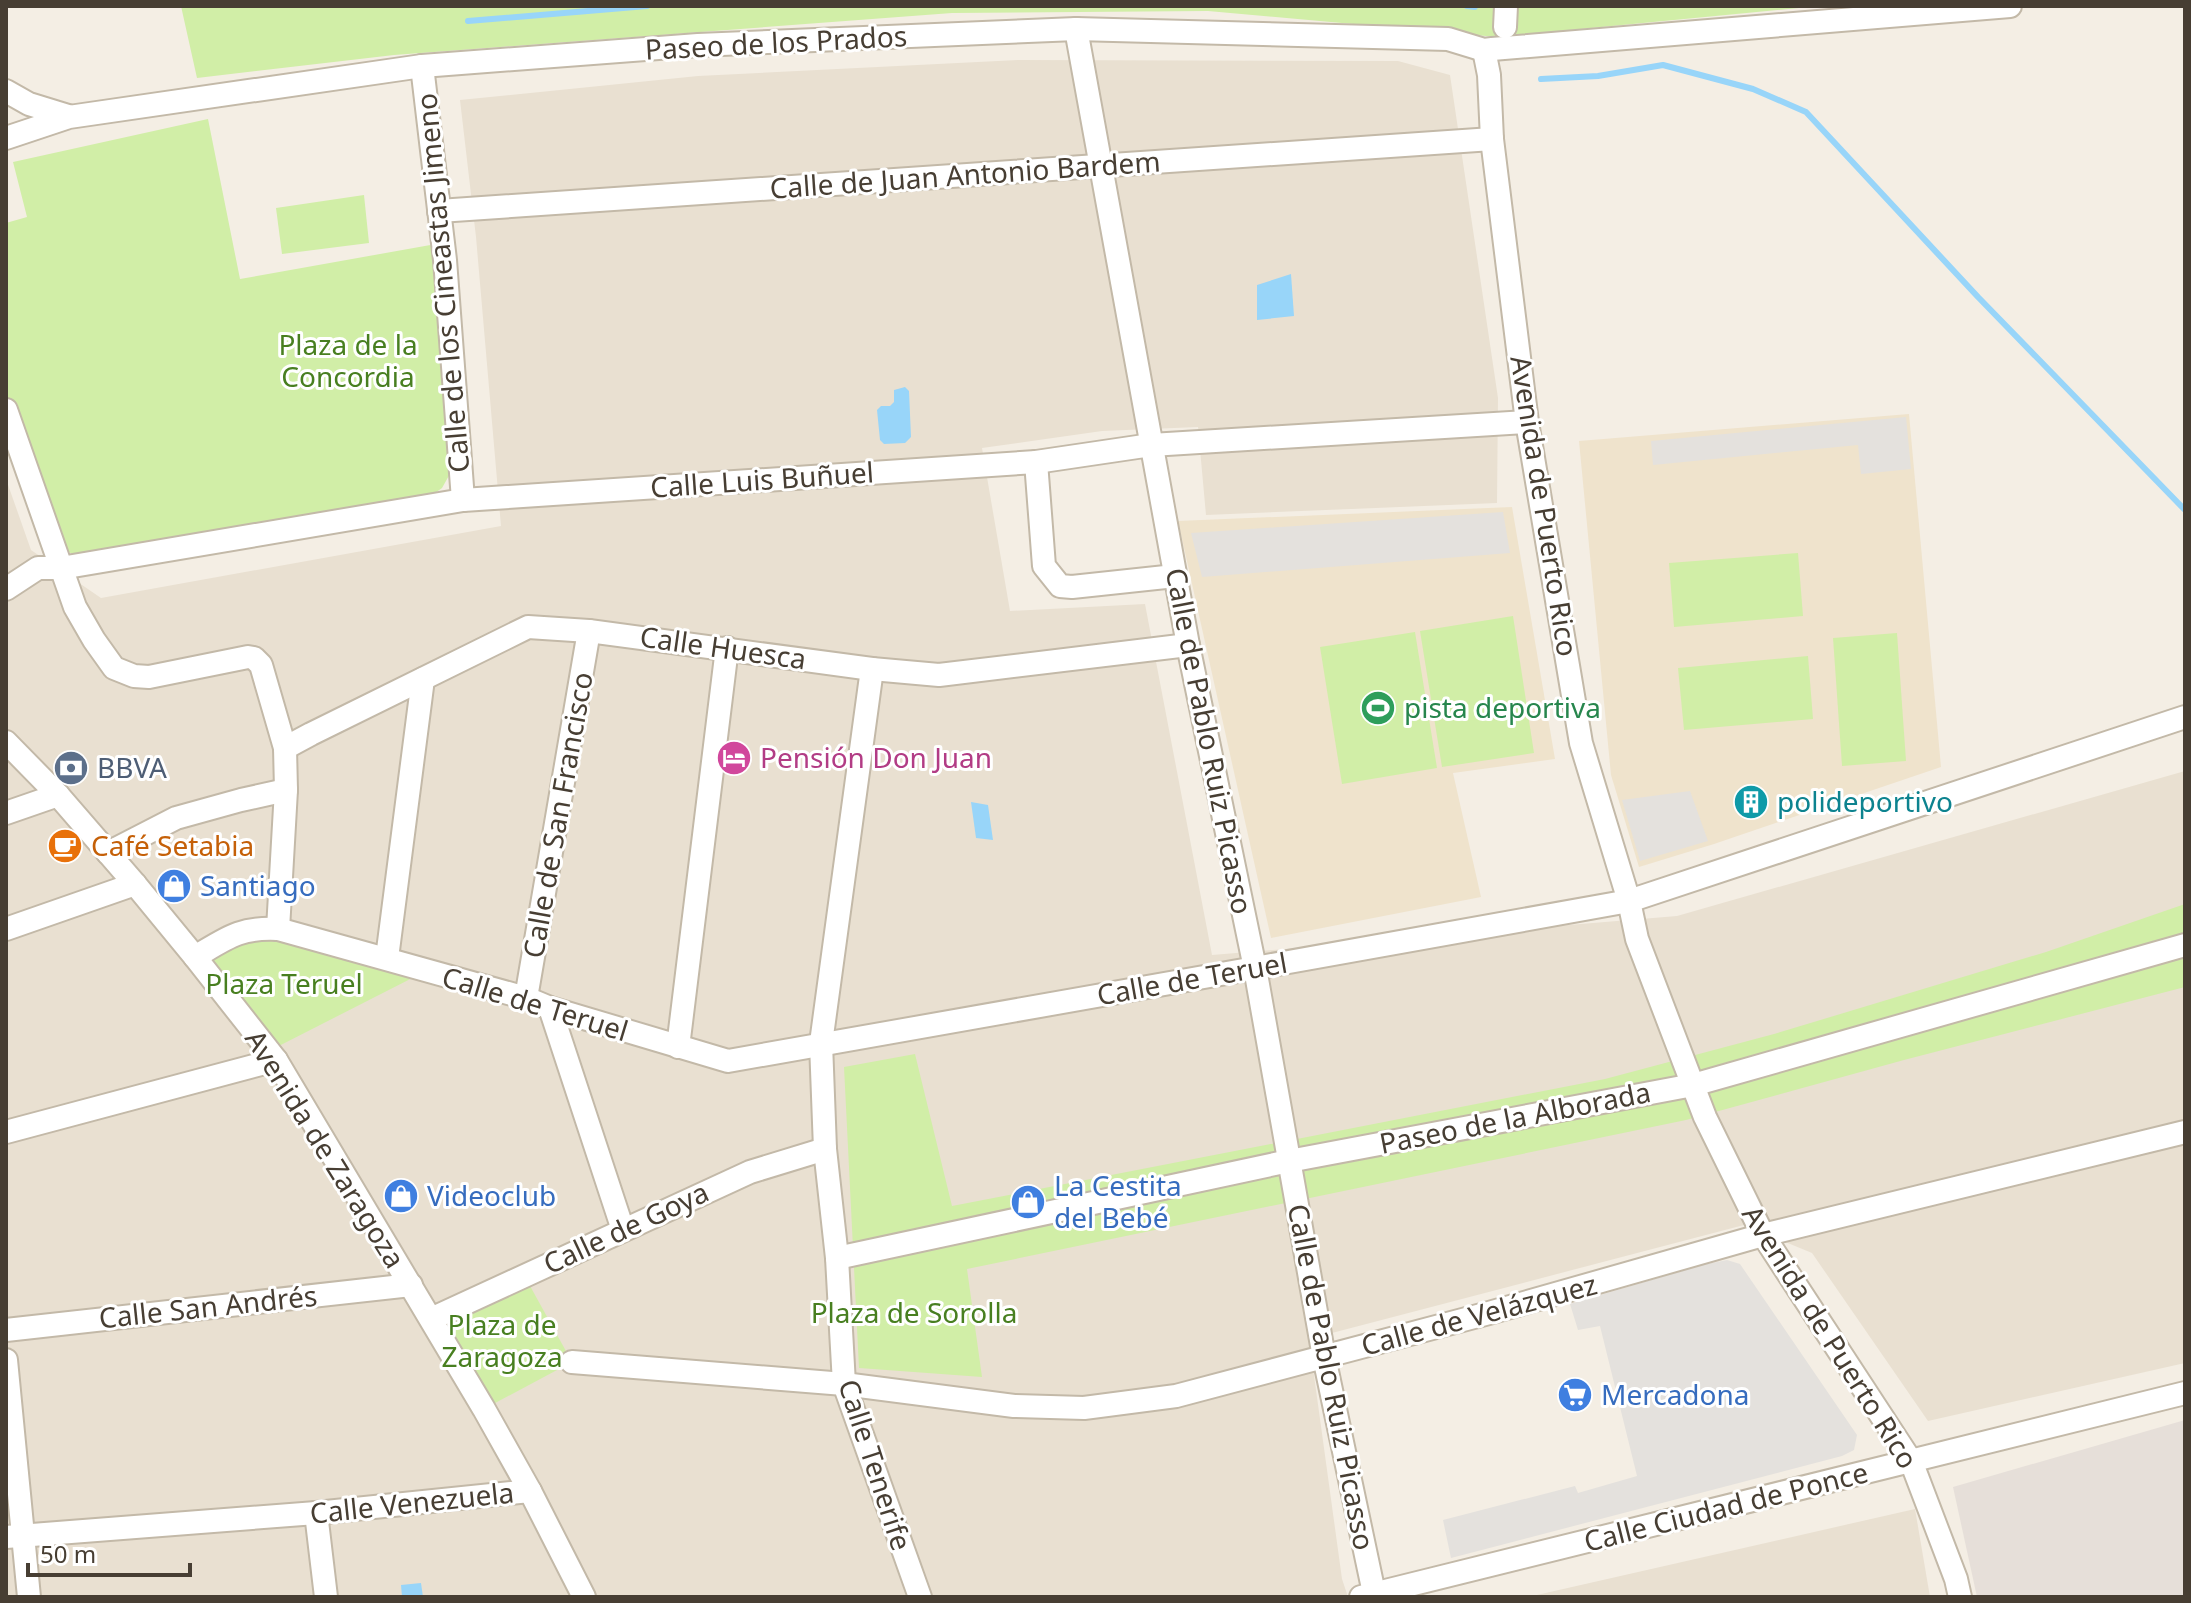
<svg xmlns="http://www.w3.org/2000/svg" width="2191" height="1603" font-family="'Noto Sans',sans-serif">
  <rect width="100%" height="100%" fill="#f4eee4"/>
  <!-- residential -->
  <g fill="#e9e0d1">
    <polygon points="1018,60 1398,61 1450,75 1498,398 1497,503 1206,515 1198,427 1102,431 982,448 1010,611 1145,604 1212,955 1677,916 2185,771 2185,1363 1928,1421 1812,1253 1744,1225 1309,1339 1342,1579 1348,1597 6,1597 6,479 31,550 101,598 501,526 476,237 460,100 698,76"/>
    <polygon points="1915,1509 1930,1597 1528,1597"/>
  </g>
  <!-- industrial -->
  <polygon fill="#e6dfd9" points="2185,1420 2185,1597 1977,1597 1953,1487"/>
  <!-- education -->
  <g fill="#efe3cc">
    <polygon points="1909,414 1941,767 1714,844 1639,867 1611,775 1579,441"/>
    <polygon points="1512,507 1555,759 1453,773 1481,897 1271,938 1178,521"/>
  </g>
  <!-- green -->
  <g fill="#d1eea7">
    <polygon points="181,6 1820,6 1497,37 1208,11 952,13 394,55 197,78"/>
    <polygon points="208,119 240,279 436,244 451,472 442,488 431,496 76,556 67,551 14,403 6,396 6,223 27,217 13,162"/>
    <polygon points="364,195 369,243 282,254 276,208"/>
    <polygon points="1798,553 1803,616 1674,627 1669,563"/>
    <polygon points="1513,616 1534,753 1442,767 1420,631"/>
    <polygon points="1415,632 1437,768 1342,784 1320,647"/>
    <polygon points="1897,633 1906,761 1842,766 1833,638"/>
    <polygon points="1808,656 1813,719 1684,730 1678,668"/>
    <polygon points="2185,904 2185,987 1904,1060 1686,1120 967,1269 982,1377 859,1368 844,1067 915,1054 952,1206 1605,1079 1774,1034 2046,952"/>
    <polygon points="255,928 426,971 269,1051 195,957"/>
    <polygon points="524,1275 572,1362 484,1409 431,1319"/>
  </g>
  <!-- parking -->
  <g fill="#e4e1dd">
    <polygon points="1906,417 1911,469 1861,474 1858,445 1653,465 1651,441"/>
    <polygon points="1503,512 1510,553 1202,577 1191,533"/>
    <polygon points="1690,791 1708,841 1640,861 1622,800"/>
    <polygon points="1727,1260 1740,1264 1857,1435 1854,1450 1842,1456 1451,1558 1443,1520 1575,1486 1578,1493 1637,1476 1600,1326 1578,1330 1570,1304 1702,1265"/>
  </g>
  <!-- water -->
  <g fill="#98d5f9">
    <polygon points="1291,274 1294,316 1257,320 1257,285"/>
    <polygon points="905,387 909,391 911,437 905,443 884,444 880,440 877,410 881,406 890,406 894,402 894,390"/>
    <polygon points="971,802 988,805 993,840 976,838"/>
    <polygon points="421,1583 423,1597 402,1597 401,1585"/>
  </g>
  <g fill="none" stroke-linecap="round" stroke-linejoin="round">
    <!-- stream -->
    <g stroke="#98d5f9" stroke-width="6">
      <polyline points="1467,6 1475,7"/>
      <polyline points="468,21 647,6"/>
      <polyline points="1541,79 1598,76 1663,65 1753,89 1806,112 1978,297 2185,510"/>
    </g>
    <!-- minor casing -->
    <g stroke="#c3b9a8" stroke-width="26">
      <g id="minor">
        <polyline points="1505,27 1506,6"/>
        <polyline points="1076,29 1188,645 1255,968 1324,1357 1374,1593"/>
        <polyline points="1484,50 1489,75 1492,139 1527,422 1581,743 1629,901 1637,939 1705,1117 1763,1235 1911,1461 1956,1579 1960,1597"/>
        <polyline points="422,66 445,260 463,500"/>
        <polyline points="6,91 29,104 68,116"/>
        <polyline points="6,138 69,117 422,66 698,45 1076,29 1448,39 1484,50 1492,49 2010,6"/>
        <polyline points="439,211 1492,139"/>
        <polyline points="6,410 75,607 94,640 114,668 134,676 149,677 248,657 254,658 261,665 285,748 286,790 278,929"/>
        <polyline points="1036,462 1044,566 1060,586 1072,587 1175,576"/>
        <polyline points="6,589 38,568 61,568 463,500 1036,462 1151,445 1527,422"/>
        <polyline points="872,669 821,1043 825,1149 837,1258 844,1384 920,1597"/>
        <polyline points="6,742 58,795 135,884 195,957 276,1060 484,1409 530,1491 584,1597"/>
        <polyline points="285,748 311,734 528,627 589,631 872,669 939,675 1188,645"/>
        <polyline points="6,813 58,795"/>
        <polyline points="108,853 176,818 241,800 286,790"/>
        <polyline points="6,929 135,884"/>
        <path d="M 195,957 C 227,938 240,927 278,929 L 526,998 L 550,1008 L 728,1061 L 1255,968 L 1629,901 L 2185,717"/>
        <polyline points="387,958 423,679"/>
        <polyline points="526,998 589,631"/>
        <polyline points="550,1008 623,1230"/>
        <polyline points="678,1047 727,648"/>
        <polyline points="6,1132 276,1060"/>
        <polyline points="837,1258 1289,1161 1693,1085 2185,945"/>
        <polyline points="431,1319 750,1172 825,1149"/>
        <polyline points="6,1330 411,1285"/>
        <polyline points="6,1360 29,1597"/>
        <polyline points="572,1362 844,1384 1014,1406 1084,1408 1176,1396 1489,1313 1763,1235 2185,1132"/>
        <polyline points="316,1513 326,1597"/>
        <polyline points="6,1537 316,1513 530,1491"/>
        <polyline points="1361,1597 2185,1393"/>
      </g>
    </g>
    <!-- minor -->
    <use href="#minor" stroke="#fff" stroke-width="22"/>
  </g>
  <!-- icons -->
  <defs>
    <g id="stadium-disc" transform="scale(1.8)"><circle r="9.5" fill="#2e9e5b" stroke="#fff"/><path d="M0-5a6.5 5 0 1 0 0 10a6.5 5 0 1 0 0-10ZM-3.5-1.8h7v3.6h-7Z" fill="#fff"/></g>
    <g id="hotel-disc" transform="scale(1.8)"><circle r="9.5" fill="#d1479c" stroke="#fff"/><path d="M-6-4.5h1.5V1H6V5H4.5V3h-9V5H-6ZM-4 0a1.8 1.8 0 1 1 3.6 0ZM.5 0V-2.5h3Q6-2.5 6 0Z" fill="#fff"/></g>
    <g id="bank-disc" transform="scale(1.8)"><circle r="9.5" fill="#5c6f8a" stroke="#fff"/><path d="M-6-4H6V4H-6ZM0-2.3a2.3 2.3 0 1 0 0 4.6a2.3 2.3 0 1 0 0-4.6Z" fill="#fff"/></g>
    <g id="building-disc" transform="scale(1.8)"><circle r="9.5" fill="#0f9aa8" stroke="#fff"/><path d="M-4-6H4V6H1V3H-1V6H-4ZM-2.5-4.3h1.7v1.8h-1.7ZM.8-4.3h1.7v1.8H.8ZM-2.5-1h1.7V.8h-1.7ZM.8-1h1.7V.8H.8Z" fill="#fff"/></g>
    <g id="cafe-disc" transform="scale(1.8)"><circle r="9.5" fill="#e8710a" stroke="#fff"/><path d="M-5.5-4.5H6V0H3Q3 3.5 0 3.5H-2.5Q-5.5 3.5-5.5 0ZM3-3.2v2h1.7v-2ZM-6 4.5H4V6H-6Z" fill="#fff"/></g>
    <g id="shop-disc" transform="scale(1.8)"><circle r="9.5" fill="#3f7fe0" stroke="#fff"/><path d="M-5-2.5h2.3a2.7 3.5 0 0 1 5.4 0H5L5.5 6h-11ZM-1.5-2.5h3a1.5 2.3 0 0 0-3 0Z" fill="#fff"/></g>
    <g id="supermarket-disc" transform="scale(1.8)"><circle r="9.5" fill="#3f7fe0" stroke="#fff"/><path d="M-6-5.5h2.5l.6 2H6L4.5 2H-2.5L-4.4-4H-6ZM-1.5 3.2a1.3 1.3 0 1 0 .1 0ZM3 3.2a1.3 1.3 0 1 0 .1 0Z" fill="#fff"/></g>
  </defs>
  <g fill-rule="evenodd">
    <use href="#stadium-disc" x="1378" y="708"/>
    <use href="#hotel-disc" x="734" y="758"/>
    <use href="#bank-disc" x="71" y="768"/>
    <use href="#building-disc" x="1751" y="802"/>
    <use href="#cafe-disc" x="65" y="846"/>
    <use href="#shop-disc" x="174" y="886"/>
    <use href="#shop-disc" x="401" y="1196"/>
    <use href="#shop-disc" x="1028" y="1202"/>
    <use href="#supermarket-disc" x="1575" y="1395"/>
  </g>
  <g text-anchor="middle" stroke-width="6" stroke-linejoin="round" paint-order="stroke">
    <!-- street labels -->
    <g font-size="28" fill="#473e33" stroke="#fff">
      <text transform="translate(776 43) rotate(-3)" y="10">Paseo de los Prados</text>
      <text transform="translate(965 175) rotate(-4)" y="10">Calle de Juan Antonio Bardem</text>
      <text transform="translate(443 283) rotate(-95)" y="10">Calle de los Cineastas Jimeno</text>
      <text transform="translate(762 480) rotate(-4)" y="10">Calle Luis Buñuel</text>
      <text transform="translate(1544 506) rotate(81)" y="10">Avenida de Puerto Rico</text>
      <text transform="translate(723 648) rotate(8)" y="10">Calle Huesca</text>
      <text transform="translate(1209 741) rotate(79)" y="10">Calle de Pablo Ruiz Picasso</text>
      <text transform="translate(558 815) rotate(-80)" y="10">Calle de San Francisco</text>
      <text transform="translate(1192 979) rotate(-10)" y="10">Calle de Teruel</text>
      <text transform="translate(535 1004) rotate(17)" y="10">Calle de Teruel</text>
      <text transform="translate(1515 1118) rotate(-11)" y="10">Paseo de la Alborada</text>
      <text transform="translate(325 1149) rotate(58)" y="10">Avenida de Zaragoza</text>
      <text transform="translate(626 1228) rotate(-25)" y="10">Calle de Goya</text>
      <text transform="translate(208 1307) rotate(-6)" y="10">Calle San Andrés</text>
      <text transform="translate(1479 1315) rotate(-15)" y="10">Calle de Velázquez</text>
      <text transform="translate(1830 1337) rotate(58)" y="10">Avenida de Puerto Rico</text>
      <text transform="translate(1331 1377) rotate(79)" y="10">Calle de Pablo Ruiz Picasso</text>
      <text transform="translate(875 1465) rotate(72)" y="10">Calle Tenerife</text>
      <text transform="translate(412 1503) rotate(-6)" y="10">Calle Venezuela</text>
      <text transform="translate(1726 1507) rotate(-14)" y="10">Calle Ciudad de Ponce</text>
    </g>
    <!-- park labels -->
    <g font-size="28" fill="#487f20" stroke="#fff">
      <text x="348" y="355">Plaza de la<tspan x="348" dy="32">Concordia</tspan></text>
      <text x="284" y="994">Plaza Teruel</text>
      <text x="914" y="1323">Plaza de Sorolla</text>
      <text x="502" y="1335">Plaza de<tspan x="502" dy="32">Zaragoza</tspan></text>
    </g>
    <!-- leisure labels -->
    <g font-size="28" fill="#27864d" stroke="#fff" text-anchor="start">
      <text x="1404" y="718">pista deportiva</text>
    </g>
    <!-- hotel labels -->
    <g font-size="28" fill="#b23c85" stroke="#fff" text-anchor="start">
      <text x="760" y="768">Pensión Don Juan</text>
    </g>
    <!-- service labels -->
    <g font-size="28" fill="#4e5e75" stroke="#fff" text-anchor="start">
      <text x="97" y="778">BBVA</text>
    </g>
    <!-- culture labels -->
    <g font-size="28" fill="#0d838f" stroke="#fff" text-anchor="start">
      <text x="1777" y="812">polideportivo</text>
    </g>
    <!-- food labels -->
    <g font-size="28" fill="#c56008" stroke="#fff" text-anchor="start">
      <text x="91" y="856">Café Setabia</text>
    </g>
    <!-- shop labels -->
    <g font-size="28" fill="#366cbe" stroke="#fff" text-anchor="start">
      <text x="200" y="896">Santiago</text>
      <text x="1054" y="1196">La Cestita<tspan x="1054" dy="32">del Bebé</tspan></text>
      <text x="427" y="1206">Videoclub</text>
      <text x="1601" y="1405">Mercadona</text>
    </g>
  </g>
  <!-- border -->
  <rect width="2191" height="1603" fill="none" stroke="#473e33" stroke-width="16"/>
  <!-- scale -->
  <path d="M28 1563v12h162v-12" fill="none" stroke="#473e33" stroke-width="4"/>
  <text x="40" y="1563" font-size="24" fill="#473e33" stroke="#ffffff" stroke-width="6" paint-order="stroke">50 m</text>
</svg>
